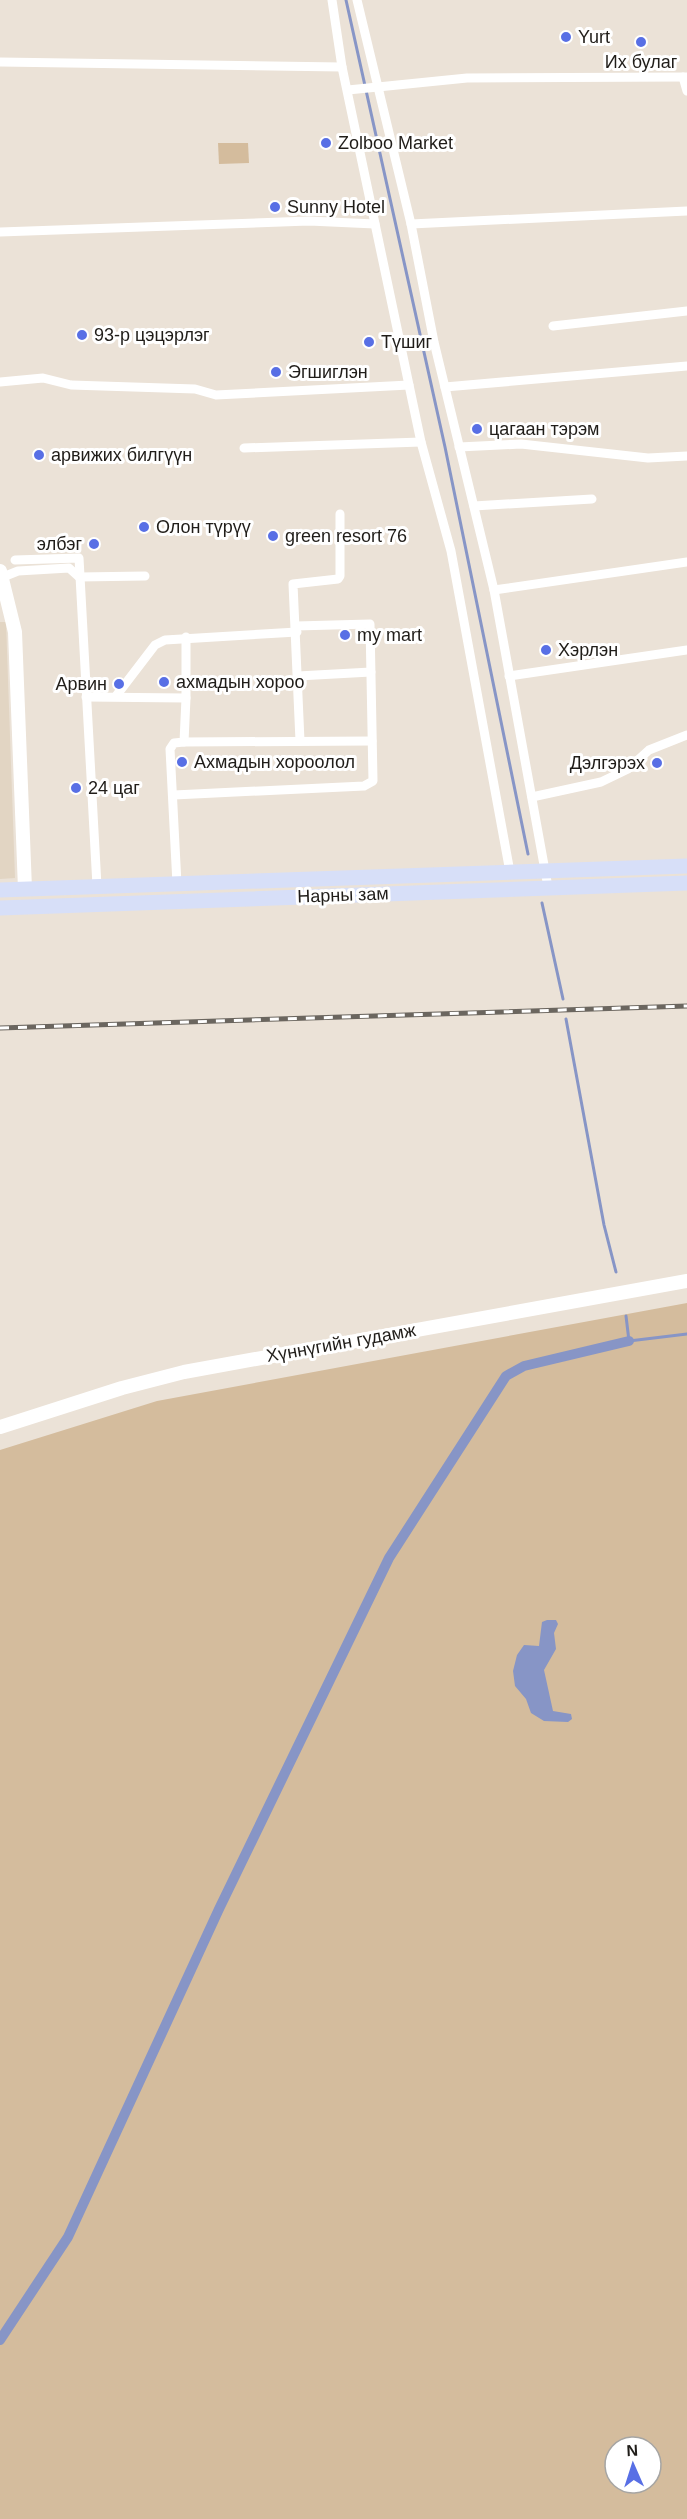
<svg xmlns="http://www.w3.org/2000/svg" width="687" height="2519" font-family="Helvetica,sans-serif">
  <rect width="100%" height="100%" fill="#ebe2d7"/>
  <!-- built -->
  <polygon fill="#e2d5c3" points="0,622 6,622 15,878 0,879"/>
  <!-- green -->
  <g fill="#d4bc9d" fill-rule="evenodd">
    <polygon points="218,143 248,143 249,163 219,164"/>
    <path d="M 687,1303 L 687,2519 L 0,2519 L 0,1450 L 157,1401 ZM 615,2447 L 651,2447 L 651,2483 L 615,2483 Z"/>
  </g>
  <!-- water -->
  <polygon fill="#8795c6" points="547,1620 556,1620 558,1624 554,1633 556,1649 544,1670 553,1711 571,1714 572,1719 568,1722 544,1721 531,1713 526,1699 515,1686 513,1671 517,1655 524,1645 539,1646 542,1622"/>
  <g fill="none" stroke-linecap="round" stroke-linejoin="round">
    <!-- stream -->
    <g stroke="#8795c6" stroke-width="3">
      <polyline points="346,0 445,447 528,854"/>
      <polyline points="542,903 563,999"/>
      <polyline points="566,1019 604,1225 616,1272"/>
      <polyline points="626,1316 629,1341 687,1334"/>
    </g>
    <!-- canal -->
    <polyline stroke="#8795c6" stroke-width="10" points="0,2340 68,2237 219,1909 389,1558 506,1376 524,1366 629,1341"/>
    <!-- street -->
    <g stroke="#fff" stroke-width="9">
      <polyline points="332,0 342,67 421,442 451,551 510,872"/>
      <polyline points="357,0 411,224 434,342 494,590 548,887"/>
      <polyline points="0,62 342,67"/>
      <polyline points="683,77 687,91"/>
      <polyline points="348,90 467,78 687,77"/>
      <polyline points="411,224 687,211"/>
      <polyline points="0,232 309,221 375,224"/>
      <polyline points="553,326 687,311"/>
      <polyline points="0,382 43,378 71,385 195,389 216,395 409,385"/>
      <polyline points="445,387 687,366"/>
      <polyline points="459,447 521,444 648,458 687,456"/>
      <polyline points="244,448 421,442"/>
      <polyline points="474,506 592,499"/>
      <polyline points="15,560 79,558 97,886"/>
      <polyline points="3,577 18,571 69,568 79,577 145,576"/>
      <polyline points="494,590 687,562"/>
      <polyline points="298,676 371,672"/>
      <polyline points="509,676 687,650"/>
      <polyline points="116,696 155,645 165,640 297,632"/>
      <polyline points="86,697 186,698 184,742 174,743 170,749 177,884"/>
      <polyline points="186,698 186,637"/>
      <polyline points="300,741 293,584 338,579 340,576 340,514"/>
      <polyline points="184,742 372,741"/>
      <polyline points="174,795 364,786 373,781 370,624 296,626"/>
      <polyline points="532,797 601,782 628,769 649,750 687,735"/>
    </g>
    <!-- secondary -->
    <g stroke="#fff" stroke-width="14">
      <polyline points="0,571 15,632 25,889"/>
      <polyline points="0,1427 122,1388 184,1372 687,1281"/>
    </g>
    <!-- primary -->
    <g stroke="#d7dff8" stroke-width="15">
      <polyline points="0,890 687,866"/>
      <polyline points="0,908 687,883"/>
    </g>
    <!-- rail casing -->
    <g stroke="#6b665f" stroke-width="5">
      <polyline id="rail" points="0,1028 687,1006"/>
    </g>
    <!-- rail -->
    <use href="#rail" stroke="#fff" stroke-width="3" stroke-dasharray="9" stroke-linecap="butt"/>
  </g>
  <!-- markers -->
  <g fill="#586fe5" stroke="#fff" stroke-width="2">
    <circle cx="566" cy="37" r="6"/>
    <circle cx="641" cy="42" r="6"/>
    <circle cx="326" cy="143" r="6"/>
    <circle cx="275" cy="207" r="6"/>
    <circle cx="82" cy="335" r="6"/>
    <circle cx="369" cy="342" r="6"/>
    <circle cx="276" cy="372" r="6"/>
    <circle cx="477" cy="429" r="6"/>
    <circle cx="39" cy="455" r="6"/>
    <circle cx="144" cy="527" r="6"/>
    <circle cx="273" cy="536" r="6"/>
    <circle cx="94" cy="544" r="6"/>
    <circle cx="345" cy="635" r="6"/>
    <circle cx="546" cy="650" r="6"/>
    <circle cx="164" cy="682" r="6"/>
    <circle cx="119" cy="684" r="6"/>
    <circle cx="182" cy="762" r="6"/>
    <circle cx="657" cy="763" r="6"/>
    <circle cx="76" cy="788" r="6"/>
  </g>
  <g text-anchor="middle" stroke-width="6" stroke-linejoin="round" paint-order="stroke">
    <!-- poi labels -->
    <g font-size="18" fill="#201d19" stroke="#fff" text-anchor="start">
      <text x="578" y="43">Yurt</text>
      <text x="641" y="68" text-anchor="middle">Их булаг</text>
      <text x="338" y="149">Zolboo Market</text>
      <text x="287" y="213">Sunny Hotel</text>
      <text x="94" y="341">93-р цэцэрлэг</text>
      <text x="381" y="348">Түшиг</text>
      <text x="288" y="378">Эгшиглэн</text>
      <text x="489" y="435">цагаан тэрэм</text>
      <text x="51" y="461">арвижих билгүүн</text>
      <text x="156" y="533">Олон түрүү</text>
      <text x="285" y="542">green resort 76</text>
      <text x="82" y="550" text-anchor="end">элбэг</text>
      <text x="357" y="641">my mart</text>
      <text x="558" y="656">Хэрлэн</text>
      <text x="176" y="688">ахмадын хороо</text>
      <text x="107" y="690" text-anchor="end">Арвин</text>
      <text x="194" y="768">Ахмадын хороолол</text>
      <text x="645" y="769" text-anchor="end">Дэлгэрэх</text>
      <text x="88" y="794">24 цаг</text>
    </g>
    <!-- street labels -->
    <g font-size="18" fill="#201d19" stroke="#fff">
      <text transform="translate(343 895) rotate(-2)" y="6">Нарны зам</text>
      <text transform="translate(341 1343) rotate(-10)" y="6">Хүннүгийн гудамж</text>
    </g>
  </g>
  <!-- north arrow -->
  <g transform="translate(633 2465) rotate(357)"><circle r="28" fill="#ffffff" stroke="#a6a5a3" stroke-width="1.5"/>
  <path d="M0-4.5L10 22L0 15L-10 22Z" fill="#586fe5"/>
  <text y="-9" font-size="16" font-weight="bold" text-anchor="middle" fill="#201d19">N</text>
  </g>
</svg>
